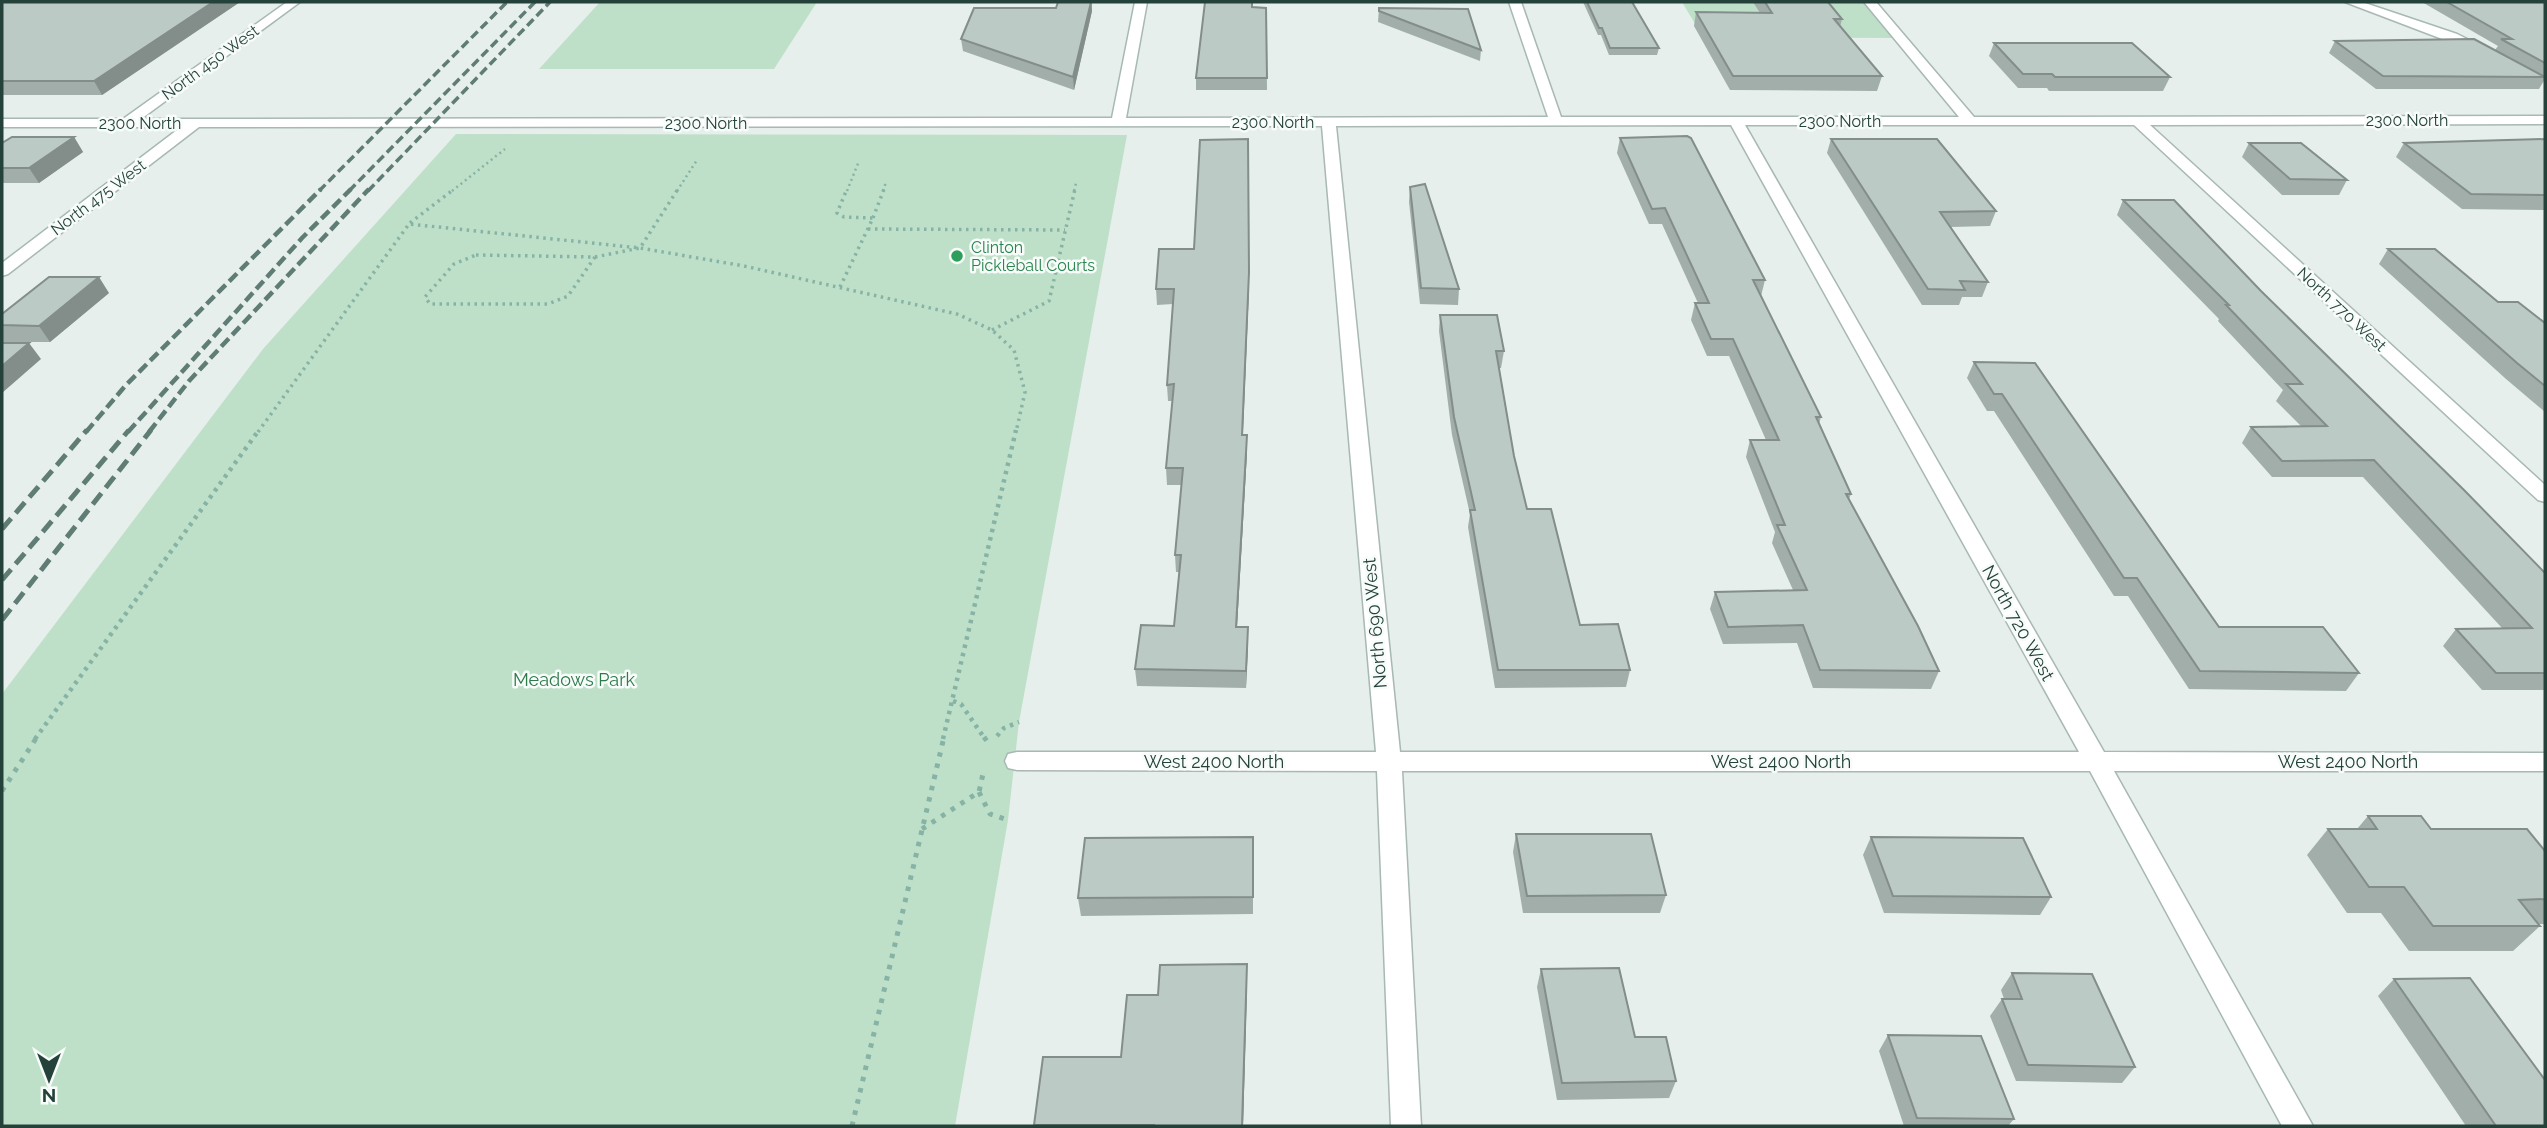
<svg xmlns="http://www.w3.org/2000/svg" width="2547" height="1128" font-family="Raleway,sans-serif">
  <rect width="100%" height="100%" fill="#e6efeb"/>
  <!-- green -->
  <g fill="#bfe0c8">
    <polygon points="600,2 817,2 774,69 539,69"/>
    <polygon points="1682,2 1864,2 1895,38 1703,37"/>
    <polygon points="456,134 1127,135 1019,722 1008,820 955,1126 2,1126 2,694 263,349"/>
  </g>
  <g fill="none" stroke-linecap="round" stroke-linejoin="round">
    <!-- minor casing -->
    <g stroke="#a8b8b2" stroke-width="3">
      <g id="minor">
        <path d="M 287,2 L 300,2 L 141,119 L 1112,118 L 1135,2 L 1147,2 L 1126,118 L 1548,117 L 1509,2 L 1521,2 L 1561,117 L 1959,117 L 1864,2 L 1876,2 L 1974,117 L 2545,116 L 2545,124 L 2150,125 L 2545,485 L 2545,502 L 2538,500 L 2134,125 L 1745,125 L 2104,752 L 2545,753 L 2545,771 L 2114,771 L 2313,1126 L 2282,1126 L 2090,771 L 1402,771 L 1421,1126 L 1391,1126 L 1377,771 L 1017,770 L 1008,768 L 1005,761 L 1008,754 L 1017,752 L 1376,752 L 1322,126 L 199,127 L 8,274 L 2,276 L 2,263 L 181,127 L 2,127 L 2,119 L 123,119 ZM 1731,125 L 2079,752 L 1400,752 L 1336,126 Z"/>
        <polygon points="2345,2 2362,2 2457,34 2489,50 2487,53 2479,53"/>
      </g>
    </g>
    <!-- path-far3 -->
    <g stroke="#86b3a5" stroke-width="2.5" stroke-dasharray="2 3.5" stroke-linecap="butt">
      <polyline points="452,191 505,149"/>
      <polyline points="677,191 697,160"/>
      <polyline points="847,191 859,161"/>
      <polyline points="883,191 886,182"/>
      <polyline points="1074,191 1076,183"/>
    </g>
    <!-- path-far2 -->
    <g stroke="#86b3a5" stroke-width="3.5" stroke-dasharray="2.5 4.5" stroke-linecap="butt">
      <polyline points="873,218 884,189"/>
      <polyline points="410,223 454,189"/>
      <polyline points="868,229 1065,230"/>
      <polygon points="476,255 595,257 568,296 548,304 430,304 425,297 454,264"/>
      <polyline points="595,257 640,248 678,189"/>
      <polyline points="840,287 873,218 844,217 837,213 847,189"/>
      <polyline points="992,330 1049,301 1075,189"/>
      <polyline points="258,432 409,224 640,248 744,266 957,314 992,330 1014,350 1025,392 1016,432"/>
    </g>
    <!-- path-far1 -->
    <g stroke="#86b3a5" stroke-width="4.5" stroke-dasharray="3.5 5" stroke-linecap="butt">
      <polyline points="953,701 961,704 985,739"/>
      <polyline points="997,736 1004,728 1019,722"/>
      <polyline points="35,739 259,430"/>
      <polyline points="943,739 1016,430"/>
    </g>
    <!-- path -->
    <g stroke="#86b3a5" stroke-width="5" stroke-dasharray="4.5 7" stroke-linecap="butt">
      <polyline points="984,737 989,744"/>
      <polyline points="2,791 37,737"/>
      <polyline points="979,792 990,814 1008,820"/>
      <polyline points="922,829 979,792 984,769"/>
      <polyline points="852,1126 944,737"/>
    </g>
    <!-- minor -->
    <use href="#minor" fill="#fff" fill-rule="evenodd"/>
    <!-- rail-far2 -->
    <g stroke="#5f7d75" stroke-width="3.5" stroke-dasharray="9 4.5" stroke-linecap="butt">
      <polyline points="319,191 507,2"/>
      <polyline points="349,191 535,2"/>
      <polyline points="368,191 550,2"/>
    </g>
    <!-- rail-far1 -->
    <g stroke="#5f7d75" stroke-width="4.5" stroke-dasharray="11 5" stroke-linecap="butt">
      <polyline points="86,432 126,385 321,189"/>
      <polyline points="128,432 302,238 351,189"/>
      <polyline points="149,432 189,381 369,189"/>
    </g>
    <!-- rail -->
    <g stroke="#5f7d75" stroke-width="5" stroke-dasharray="14 7" stroke-linecap="butt">
      <polyline points="2,529 87,430"/>
      <polyline points="2,580 129,430"/>
      <polyline points="2,620 151,430"/>
    </g>
  </g>
  <!-- wall -->
  <g fill="#a1aea9">
    <polygon points="2,2 240,2 102,95 2,95"/>
    <polygon points="1058,2 1092,2 1092,11 1074,90 963,51 961,39 1056,8"/>
    <polygon points="1583,2 1632,2 1659,48 1657,55 1609,55 1601,35 1598,35"/>
    <polygon points="1753,2 1828,2 1842,19 1840,27 1882,76 1877,91 1730,90 1694,26 1696,12 1760,13"/>
    <polygon points="2422,2 2545,2 2545,79 2539,89 2376,89 2329,53 2335,41 2495,50 2498,46"/>
    <polygon points="1266,8 1267,90 1196,90 1196,78"/>
    <polygon points="1379,8 1481,50 1480,61 1378,22"/>
    <polygon points="1994,43 2170,77 2163,91 2049,91 2047,88 2018,88 1989,56"/>
    <polygon points="74,137 83,152 39,183 2,183 2,143"/>
    <polygon points="1620,138 1765,280 1761,296 1821,417 1819,424 1851,494 1849,499 1939,671 1931,689 1813,688 1797,643 1723,644 1710,609 1715,592 1793,590 1772,543 1775,532 1746,457 1750,440 1766,440 1729,356 1707,356 1691,320 1695,303 1698,303 1662,224 1649,224 1617,153"/>
    <polygon points="1831,139 1996,211 1990,226 1951,227 1988,282 1982,297 1962,297 1959,305 1922,305 1827,153"/>
    <polygon points="2545,139 2545,210 2462,209 2396,157 2404,143"/>
    <polygon points="2249,143 2347,180 2339,195 2282,195 2242,157"/>
    <polygon points="1410,187 1459,289 1458,305 1420,304 1409,202"/>
    <polygon points="2123,200 2261,291 2545,573 2545,690 2482,690 2443,646 2456,629 2502,628 2363,477 2272,477 2242,443 2251,427 2301,426 2276,401 2283,390 2218,321 2219,319 2117,215"/>
    <polygon points="2388,249 2498,302 2545,323 2545,412 2506,379 2379,264"/>
    <polygon points="1249,288 1243,435 1247,452 1237,627 1248,644 1246,688 1137,686 1135,669 1174,626 1179,572 1176,572 1175,555 1182,485 1167,485 1166,468 1173,401 1168,401 1167,385 1173,304 1157,305 1156,289"/>
    <polygon points="109,293 50,342 2,342 2,314"/>
    <polygon points="1440,315 1504,351 1501,368 1498,368 1514,456 1527,509 1580,625 1630,670 1626,687 1495,688 1468,527 1470,514 1452,435 1439,331"/>
    <polygon points="1974,362 2219,627 2359,673 2346,691 2189,689 2128,596 2114,596 1994,411 1987,411 1967,378"/>
    <polygon points="2368,816 2545,851 2545,924 2538,924 2540,926 2513,951 2409,951 2381,913 2347,913 2307,855 2328,829 2357,829"/>
    <polygon points="1516,834 1666,895 1660,913 1523,913 1513,852"/>
    <polygon points="1253,837 1253,914 1081,916 1078,898"/>
    <polygon points="1871,837 2051,897 2040,915 1884,913 1863,855"/>
    <polygon points="1541,969 1635,1037 1676,1081 1669,1098 1557,1100 1537,987"/>
    <polygon points="2012,973 2135,1067 2122,1083 2016,1081 1990,1016 2002,999 2004,999 2001,990"/>
    <polygon points="2394,979 2545,1126 2466,1126 2378,996"/>
    <polygon points="1247,985 1243,1126 1035,1126 1034,1125 1121,1057 1158,995"/>
    <polygon points="1888,1035 2014,1119 2008,1126 1904,1126 1879,1051"/>
  </g>
  <!-- shaded-wall -->
  <g fill="#838d89">
    <polygon points="213,2 240,2 102,95 94,81"/>
    <polygon points="1091,2 1092,11 1074,90 1073,77"/>
    <polygon points="74,137 83,152 39,183 29,168"/>
    <polygon points="1248,139 1249,288 1242,452 1242,435"/>
    <polygon points="99,277 109,293 50,342 39,326"/>
    <polygon points="29,343 41,359 2,393 2,366"/>
    <polygon points="1247,435 1247,452 1236,644 1236,627"/>
    <polygon points="1248,627 1248,644 1246,688 1246,671"/>
    <polygon points="1247,964 1247,985 1243,1126 1242,1126"/>
  </g>
  <!-- building -->
  <g fill="#bbcac4" stroke="#838d89" stroke-width="2">
    <polygon points="2,2 213,2 94,81 2,81"/>
    <polygon points="1058,2 1091,2 1073,77 961,39 974,8 1056,8"/>
    <polygon points="1205,2 1252,2 1252,7 1266,8 1267,78 1196,78"/>
    <polygon points="1587,2 1632,2 1659,48 1610,48 1602,28 1599,28"/>
    <polygon points="1765,2 1828,2 1842,19 1834,19 1882,76 1733,76 1696,12 1772,13"/>
    <polygon points="2447,2 2545,2 2545,63 2501,39 2512,39"/>
    <polygon points="1379,8 1468,9 1481,50 1379,11"/>
    <polygon points="2474,39 2545,77 2383,76 2335,41"/>
    <polygon points="1994,43 2132,43 2170,77 2055,77 2052,74 2023,74"/>
    <polygon points="1687,136 1691,138 1765,280 1753,280 1821,417 1816,417 1851,494 1846,494 1918,626 1939,671 1820,670 1803,625 1728,627 1715,592 1807,590 1777,525 1785,525 1750,440 1779,440 1733,339 1711,339 1695,303 1709,303 1665,208 1652,209 1620,138"/>
    <polygon points="12,137 74,137 29,168 2,168 2,143"/>
    <polygon points="1248,139 1249,272 1242,435 1247,435 1236,627 1248,627 1246,671 1135,669 1141,625 1174,626 1181,555 1175,555 1183,468 1166,468 1174,384 1167,385 1174,289 1156,289 1159,249 1194,249 1200,140"/>
    <polygon points="1831,139 1937,139 1996,211 1940,212 1988,282 1960,281 1965,290 1928,289"/>
    <polygon points="2545,139 2545,195 2471,194 2404,143"/>
    <polygon points="2249,143 2301,143 2347,180 2290,179"/>
    <polygon points="1425,184 1459,289 1421,288 1410,187"/>
    <polygon points="2123,200 2174,200 2261,291 2465,491 2545,573 2545,673 2496,673 2456,629 2532,628 2374,460 2282,461 2251,427 2327,426 2286,384 2302,384 2226,305 2229,305"/>
    <polygon points="2388,249 2435,249 2498,302 2518,302 2545,323 2545,386 2517,363"/>
    <polygon points="49,277 99,277 39,326 2,325 2,314"/>
    <polygon points="1440,315 1497,315 1504,351 1496,351 1514,456 1527,509 1551,509 1580,625 1618,624 1630,670 1498,670 1470,510 1475,510 1454,417"/>
    <polygon points="2,343 29,343 2,366"/>
    <polygon points="1974,362 2035,363 2219,627 2323,627 2359,673 2200,671 2137,578 2124,578 2002,394 1994,394"/>
    <polygon points="2368,816 2421,816 2431,829 2527,829 2545,851 2545,899 2519,900 2540,926 2433,926 2404,887 2369,887 2328,829 2377,829"/>
    <polygon points="1516,834 1651,834 1666,895 1527,896"/>
    <polygon points="1253,837 1253,897 1078,898 1085,838"/>
    <polygon points="1871,837 2023,838 2051,897 1893,896"/>
    <polygon points="1247,964 1242,1126 1154,1126 1154,1125 1034,1125 1043,1057 1121,1057 1127,995 1158,995 1160,965"/>
    <polygon points="1619,968 1635,1037 1666,1037 1676,1081 1562,1083 1541,969"/>
    <polygon points="2012,973 2092,974 2135,1067 2028,1065 2002,999 2022,999"/>
    <polygon points="2470,978 2545,1080 2545,1126 2496,1126 2394,979"/>
    <polygon points="1888,1035 1981,1036 2014,1119 1917,1118"/>
  </g>
  <!-- markers -->
  <circle fill="#2e9e5b" stroke="#f7fbf9" stroke-width="2.5" cx="957" cy="256" r="7"/>
  <g text-anchor="middle" stroke-width="5" stroke-linejoin="round" paint-order="stroke">
    <!-- far-street labels -->
    <g font-size="16" fill="#24423a" stroke="#f7fbf9">
      <text transform="translate(210 62) rotate(-36)" y="6">North 450 West</text>
      <text x="2407" y="126">2300 North</text>
      <text x="1840" y="127">2300 North</text>
      <text x="1273" y="128">2300 North</text>
      <text x="140" y="129">2300 North</text>
      <text x="706" y="129">2300 North</text>
      <text transform="translate(98 197) rotate(-37)" y="6">North 475 West</text>
      <text transform="translate(2342 309) rotate(43)" y="6">North 770 West</text>
    </g>
    <!-- far-leisure labels -->
    <g font-size="16" fill="#27864d" stroke="#f7fbf9" text-anchor="start">
      <text x="971" y="253">Clinton<tspan x="971" dy="18">Pickleball Courts</tspan></text>
    </g>
    <!-- street labels -->
    <g font-size="18" fill="#24423a" stroke="#f7fbf9">
      <text transform="translate(1375 623) rotate(-95)" y="6">North 690 West</text>
      <text transform="translate(2018 623) rotate(61)" y="6">North 720 West</text>
      <text x="1214" y="768">West 2400 North</text>
      <text x="1781" y="768">West 2400 North</text>
      <text x="2348" y="768">West 2400 North</text>
    </g>
    <!-- park labels -->
    <g font-size="18" fill="#2d7a4b" stroke="#f7fbf9">
      <text x="574" y="686">Meadows Park</text>
    </g>
  </g>
  <!-- border -->
  <rect width="2547" height="1128" fill="none" stroke="#24423a" stroke-width="7"/>
  <!-- north arrow -->
  <g transform="translate(49 1079) rotate(180)" stroke="#f7fbf9" stroke-width="5" paint-order="stroke">
  <path d="M0-5L12 26L0 18L-12 26Z" fill="#24423a"/>
  <text y="-10" font-size="19" font-weight="bold" text-anchor="middle" fill="#24423a">N</text>
  </g>
</svg>
